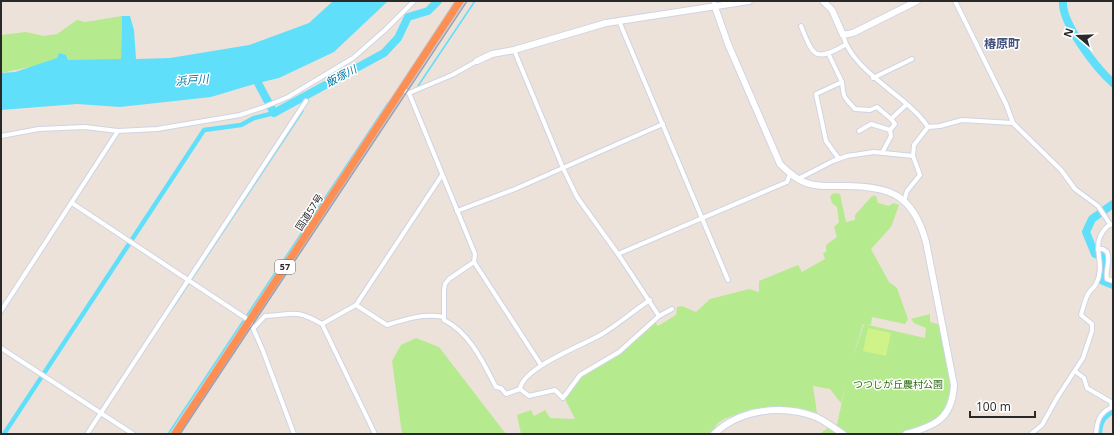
<svg xmlns="http://www.w3.org/2000/svg" width="1114" height="435" font-family="'Open Sans','Noto Sans JP',sans-serif">
  <rect width="100%" height="100%" fill="#ede2d9"/>
  <!-- green -->
  <g fill="#b6ea8f">
    <polygon points="122,16 121,60 68,60 66,55 35,66 1,73 1,35 26,32 44,36 57,34 77,20 85,22"/>
    <polygon points="834,193 840,194 846,222 855,220 855,215 872,196 876,196 878,203 889,206 893,203 899,205 891,227 871,249 889,282 897,288 908,319 905,324 872,317 871,325 863,324 852,360 864,324 925,338 926,328 914,323 911,319 930,314 930,322 942,325 954,385 945,415 906,434 820,434 830,426 836,429 846,383 841,403 830,389 813,386 817,413 793,407 751,409 724,419 717,424 711,434 521,434 517,415 531,410 534,416 545,410 550,418 575,419 565,399 581,375 620,353 655,322 658,326 676,315 677,307 682,306 696,312 710,299 749,289 759,292 759,281 798,265 802,272 825,259 823,253 826,252 826,245 837,237 834,227 839,222 837,207 832,203 830,196"/>
    <polygon points="416,338 439,347 506,434 402,434 392,361 401,345"/>
  </g>
  <!-- pitch -->
  <polygon fill="#cff289" points="868,328 891,333 886,356 863,351"/>
  <!-- water -->
  <polygon fill="#60dffb" points="333,1 388,1 334,52 279,78 258,83 211,97 120,107 77,104 1,110 1,73 15,72 57,58 59,53 66,55 68,60 121,59 122,16 130,16 134,30 136,59 170,58 249,45 309,23"/>
  <g fill="none" stroke-linecap="round" stroke-linejoin="round">
    <!-- stream -->
    <g stroke="#60dffb" stroke-width="1.5">
      <polyline points="418,86 475,1"/>
      <polyline points="172,309 303,111"/>
      <polyline points="247,315 388,103"/>
      <polyline points="168,434 243,321"/>
    </g>
    <!-- canal -->
    <polyline stroke="#60dffb" stroke-width="4.5" points="4,434 204,130 241,125 254,118 274,113"/>
    <!-- river -->
    <g stroke="#60dffb" stroke-width="8">
      <path d="M 1063,1 C 1061,23 1097,69 1113,83"/>
      <polyline points="255,73 258,83 274,113 384,53 398,38 408,17 428,11 438,1"/>
      <polyline points="1113,204 1092,219 1086,232 1095,254 1104,256 1105,259 1101,280 1113,285"/>
      <path d="M 1098,434 C 1099,421 1102,416 1113,410"/>
    </g>
    <!-- street casing -->
    <g stroke="#ced4e4" stroke-width="6">
      <g id="street">
        <polyline points="714,1 715,7"/>
        <polyline points="955,1 1006,104 1013,123 1061,170 1075,189 1098,206 1110,224"/>
        <polyline points="619,21 728,280"/>
        <path d="M 801,26 C 813,55 814,63 845,45"/>
        <path d="M 843,35 C 852,72 908,96 928,127"/>
        <polyline points="514,50 563,168 577,197 618,254 659,316 672,309"/>
        <polyline points="829,55 842,82 816,94 826,141 839,159"/>
        <polyline points="873,78 912,59"/>
        <path d="M 842,82 C 844,100 843,95 855,109 L 870,110 L 877,107 L 891,119"/>
        <polyline points="402,89 409,93 475,254 474,262 541,365"/>
        <polyline points="409,93 452,75 477,61"/>
        <polyline points="890,130 895,124 891,119 906,105"/>
        <polyline points="859,131 871,124 890,130 891,136 882,153"/>
        <polyline points="1,136 39,129 85,127 118,131 157,129 240,115 264,107 288,97 353,58 385,30 414,1"/>
        <polyline points="798,179 833,161 847,156 874,152 913,156"/>
        <polyline points="904,201 907,191 920,175 913,156 914,145 928,127 940,126 962,120 1013,123"/>
        <polyline points="72,203 250,321 263,351 294,434"/>
        <polyline points="457,211 515,189 663,124"/>
        <path d="M 1098,249 L 1103,249 L 1107,252 C 1111,261 1105,270 1107,279 L 1113,281"/>
        <polyline points="618,254 787,182 790,174"/>
        <path d="M 474,262 L 449,279 L 445,284 L 444,290 L 444,320 C 470,333 483,362 496,387 L 501,388 L 506,394 L 520,389"/>
        <path d="M 356,305 L 387,325 C 406,319 424,313 444,317"/>
        <polyline points="1,311 118,131"/>
        <polyline points="322,324 356,305 442,175"/>
        <path d="M 254,328 L 265,316 C 294,315 294,308 322,324 L 375,434"/>
        <polyline points="1,348 133,434"/>
        <path d="M 1076,372 L 1084,378 L 1087,388 L 1111,402 L 1112,407 C 1099,413 1097,421 1096,434"/>
        <polyline points="520,389 529,396 555,390 563,398 580,375 619,352 659,316"/>
        <path d="M 520,389 C 523,367 584,345 602,334 C 619,324 633,311 650,300"/>
        <polyline points="87,434 306,101"/>
        <path d="M 1031,434 L 1042,425 L 1057,398 L 1083,358 L 1092,331 L 1092,324 L 1081,315 C 1083,308 1085,300 1088,294 C 1090,290 1094,288 1096,284 C 1108,260 1086,244 1110,224 L 1113,225"/>
      </g>
    </g>
    <!-- secondary casing -->
    <g stroke="#ced4e4" stroke-width="8">
      <g id="secondary">
        <polyline points="823,1 832,10 843,35 853,33 917,1"/>
        <path d="M 715,7 L 728,44 L 780,164 C 789,173 798,181 810,184 C 821,187 833,186 844,186 C 891,186 913,195 926,242 L 954,385 C 952,419 935,426 906,434"/>
        <polyline points="477,61 492,54 514,50 606,23 749,1"/>
        <path d="M 714,434 C 740,409 783,404 816,417 C 825,421 834,428 843,434"/>
      </g>
    </g>
    <!-- highway casing -->
    <g stroke="#c3c3c3" stroke-width="9">
      <polyline id="highway" points="175,434 460,1"/>
    </g>
    <!-- street -->
    <use href="#street" stroke="#fff" stroke-width="4"/>
    <!-- secondary -->
    <use href="#secondary" stroke="#fff" stroke-width="6"/>
    <!-- highway -->
    <use href="#highway" stroke="#ff8e52" stroke-width="7"/>
    <!-- rail -->
    <polyline stroke="#9ba1b5" stroke-width="1.5" points="180,434 467,1"/>
  </g>
  <g text-anchor="middle" stroke-width="3" stroke-linejoin="round" paint-order="stroke">
    <!-- shield labels -->
    <rect fill="#fff" stroke="#696969" stroke-width="1" x="275" y="260" width="20" height="14" rx="3"/>
    <g font-size="9" font-weight="bold" fill="#292929">
      <text x="285" y="270">57</text>
    </g>
    <!-- street labels -->
    <g font-size="10" fill="#292929" stroke="#fff">
      <text transform="translate(309 212) rotate(-57)" y="4">国道57号</text>
    </g>
    <!-- park labels -->
    <g font-size="10" fill="#2d6d12" stroke="#fff">
      <text x="898" y="388">つつじが丘農村公園</text>
    </g>
    <!-- water labels -->
    <g font-size="11" font-style="italic" fill="#007ba6" stroke="#fff">
      <text transform="translate(341 76) rotate(-28)" y="4">飯塚川</text>
      <text transform="translate(192 80) rotate(-4)" y="4">浜戸川</text>
    </g>
    <!-- quarter labels -->
    <g font-size="12" font-weight="bold" fill="#45547e" stroke="#fff">
      <text x="1002" y="48">椿原町</text>
    </g>
  </g>
  <!-- border -->
  <rect width="1114" height="435" fill="none" stroke="#292929" stroke-width="4"/>
  <!-- north arrow -->
  <g transform="translate(1078 36) rotate(289)" stroke="#ffffff" stroke-width="3" paint-order="stroke">
  <path d="M0-3L7 15L0 10L-7 15Z" fill="#292929"/>
  <text y="-6" font-size="11" font-weight="bold" text-anchor="middle" fill="#292929">N</text>
  </g>
  <!-- scale -->
  <path d="M970 411v6h65v-6" fill="none" stroke="#292929" stroke-width="2"/>
  <text x="976" y="411" font-size="12" fill="#292929" stroke="#ffffff" stroke-width="3" paint-order="stroke">100 m</text>
</svg>
